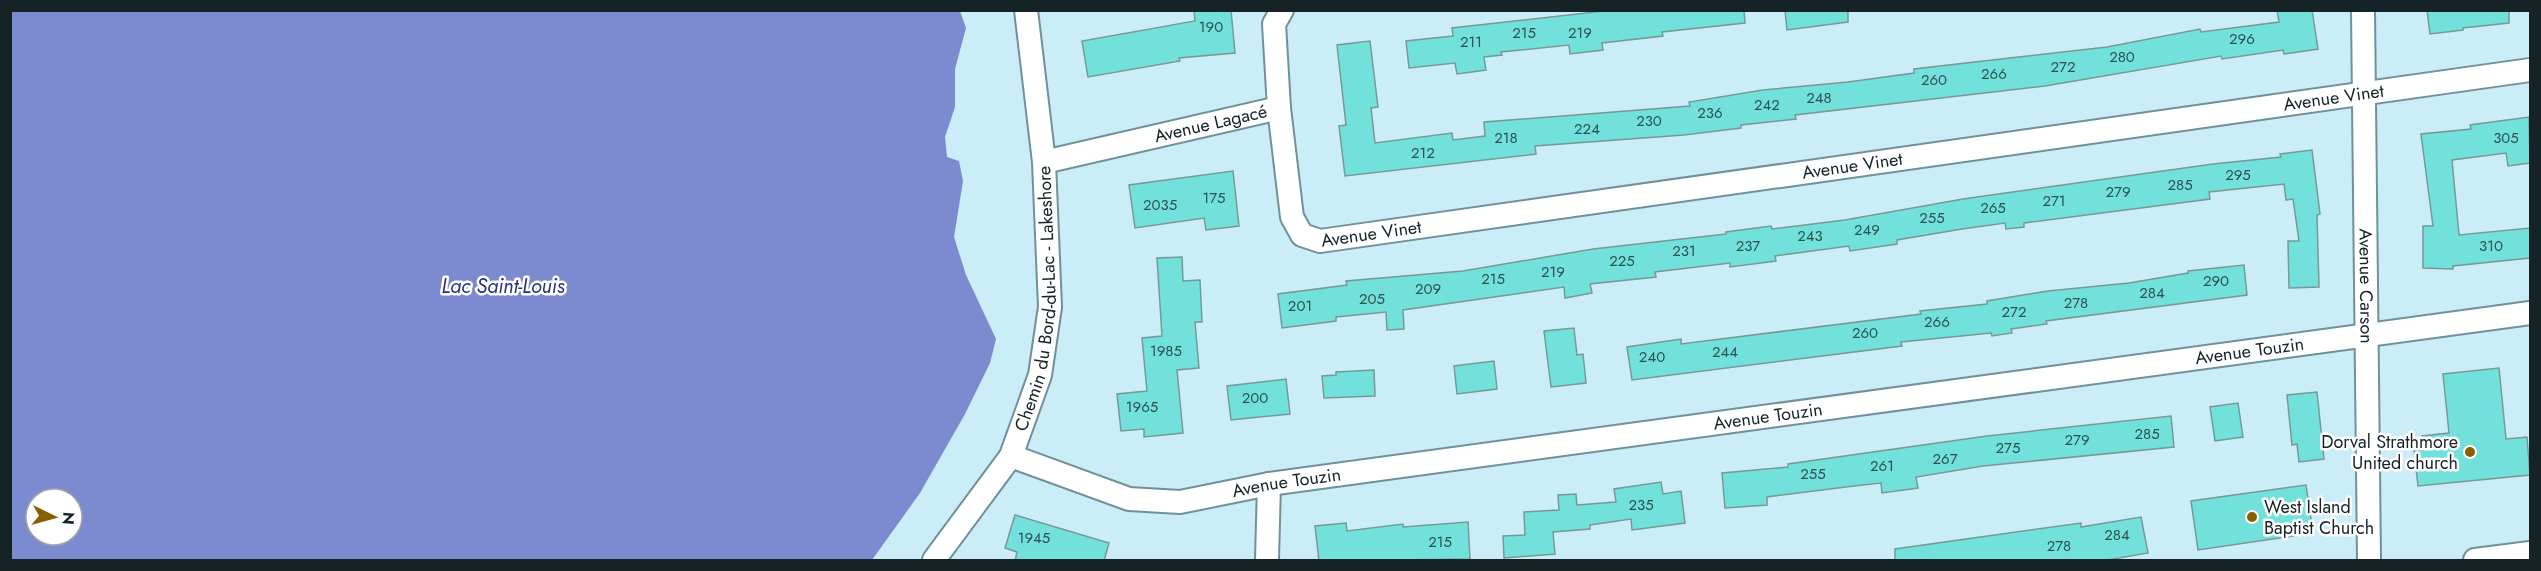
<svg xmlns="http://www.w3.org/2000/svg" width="2541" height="571" font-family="Jost,sans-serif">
  <rect width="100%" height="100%" fill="#caedf8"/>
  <!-- water -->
  <path fill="#7c8bcf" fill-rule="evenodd" d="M 10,11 L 960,11 L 966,28 L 955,69 L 955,107 L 945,137 L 947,157 L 959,161 L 963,181 L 954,237 L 966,275 L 996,339 L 990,363 L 965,414 L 920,493 L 872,560 L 11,560 ZM 36,499 L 72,499 L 72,535 L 36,535 Z"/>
  <!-- building -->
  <g fill="#72e1db" stroke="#769a97" stroke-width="1.5">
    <polygon points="1194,10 1231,10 1235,53 1179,58 1180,61 1088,77 1082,41 1195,21"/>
    <polygon points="1613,10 1744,10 1745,23 1662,32 1663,36 1602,43 1603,50 1570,54 1569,45 1501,52 1502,55 1484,57 1486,70 1457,74 1455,63 1409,68 1406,41 1453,36 1452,28"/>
    <polygon points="1785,10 1848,10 1848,22 1787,30"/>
    <polygon points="2277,10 2312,10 2318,49 2284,54 2283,50 2222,59 2221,56 2045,86 1795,115 1796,119 1741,125 1741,128 1684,135 1535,146 1536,154 1345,176 1339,126 1346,125 1337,45 1370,41 1378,107 1371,108 1375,143 1452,133 1453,140 1485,136 1484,122 1690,106 1689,102 1763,90 1848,82 1914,73 1914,69 2107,47 2200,29 2201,32 2279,22"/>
    <polygon points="2427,10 2509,10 2509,23 2463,28 2463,30 2430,34"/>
    <polygon points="2529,117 2530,163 2508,166 2506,153 2452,160 2459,235 2530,228 2530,258 2453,266 2453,269 2423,268 2423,226 2433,226 2421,134 2471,129 2470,125"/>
    <polygon points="2312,150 2320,214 2317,215 2319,287 2289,288 2288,241 2299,241 2293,199 2286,200 2284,184 2209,192 2210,199 2024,223 2024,227 2006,229 2005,223 1962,229 1897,240 1897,244 1850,251 1849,246 1775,256 1776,261 1730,267 1730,263 1655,272 1656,277 1590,284 1592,293 1565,298 1564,287 1403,310 1404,329 1387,330 1386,312 1336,317 1336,321 1282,328 1278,294 1347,285 1346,281 1463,271 1593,249 1726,234 1726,232 1771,226 1772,229 1845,220 1963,199 2213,164 2281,157 2280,154"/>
    <polygon points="1233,171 1239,226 1206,230 1204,218 1135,228 1129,185"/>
    <polygon points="1182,257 1183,281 1200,280 1202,322 1195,322 1199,368 1177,370 1183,433 1144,437 1144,429 1121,431 1117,394 1147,391 1142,338 1162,336 1157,258"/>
    <polygon points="2244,265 2247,295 2046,321 2047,324 2011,329 2012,333 1992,336 1991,333 1901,342 1902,346 1632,380 1627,347 1681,339 1681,344 1921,314 1920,311 1987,304 1987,301 2048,291 2129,283 2188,273 2188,271"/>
    <polygon points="1574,328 1577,355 1583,354 1586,383 1551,387 1544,331"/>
    <polygon points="1494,361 1497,389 1457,394 1454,366"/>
    <polygon points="2499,368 2506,439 2527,437 2530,475 2418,486 2414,450 2423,450 2422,436 2449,433 2443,374"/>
    <polygon points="1374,370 1375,396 1324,398 1322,376 1336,375 1336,372"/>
    <polygon points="1286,379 1290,414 1231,420 1227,386"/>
    <polygon points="2317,392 2324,459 2299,462 2297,444 2292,445 2287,395"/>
    <polygon points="2238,403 2243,437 2215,441 2210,407"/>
    <polygon points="2171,416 2174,447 1983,466 1916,477 1918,488 1882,493 1881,483 1854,486 1767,497 1767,505 1725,508 1722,473 1788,467 1788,464 1987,436"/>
    <polygon points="1661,482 1663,494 1681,491 1685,523 1632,530 1631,519 1590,525 1590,529 1553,532 1555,554 1504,558 1503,536 1525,535 1524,512 1559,510 1558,495 1576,494 1577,505 1616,502 1614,489"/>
    <polygon points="2306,485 2313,533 2198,550 2191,501"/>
    <polygon points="1015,515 1109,543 1104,561 1015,561 1017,552 1005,548"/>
    <polygon points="2141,517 2148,553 2102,561 1895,561 1895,549 2081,523 2081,527"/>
    <polygon points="1468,522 1470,559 1319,561 1315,526 1346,523 1347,531 1403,524 1403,527"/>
  </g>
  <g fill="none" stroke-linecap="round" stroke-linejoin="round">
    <!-- minor casing -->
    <g stroke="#70919a" stroke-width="26">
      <g id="minor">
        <path id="s1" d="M 2363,10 L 2369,560"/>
        <path id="s2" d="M 1279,108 L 1292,217 L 1302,235 L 1320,241 L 2530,70"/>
        <path id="s3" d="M 1044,162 L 1279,108 L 1274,24 L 1282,10"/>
        <path id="s4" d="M 1011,456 L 1129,499 L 1180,502 L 1269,484 L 2530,313"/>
        <path id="s5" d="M 934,560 L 1011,456 L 1040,375 L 1050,307 L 1044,162 L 1026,10"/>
        <polyline points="1267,560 1269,484"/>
        <polyline points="2475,560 2530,553"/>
      </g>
    </g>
    <!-- minor -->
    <use href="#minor" stroke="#fff" stroke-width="22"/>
  </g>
  <!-- markers -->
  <g fill="#895f00" stroke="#fff" stroke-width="2">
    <circle cx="2470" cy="452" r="6"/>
    <circle cx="2252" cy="517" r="6"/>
  </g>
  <g text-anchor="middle" stroke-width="5" stroke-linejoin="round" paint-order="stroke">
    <!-- number labels -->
    <g font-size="15" fill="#2c5253">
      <text x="1211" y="32">190</text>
      <text x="1524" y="38">215</text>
      <text x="1580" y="38">219</text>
      <text x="2242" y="44">296</text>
      <text x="1471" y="47">211</text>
      <text x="2122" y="62">280</text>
      <text x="2063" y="72">272</text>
      <text x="1994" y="79">266</text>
      <text x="1934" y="85">260</text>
      <text x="1819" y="103">248</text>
      <text x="1767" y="110">242</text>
      <text x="1710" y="118">236</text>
      <text x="1649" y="126">230</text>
      <text x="1587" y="134">224</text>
      <text x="1506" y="143">218</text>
      <text x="2506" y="143">305</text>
      <text x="1423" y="158">212</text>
      <text x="2238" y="180">295</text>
      <text x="2180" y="190">285</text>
      <text x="2118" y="197">279</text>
      <text x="1214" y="203">175</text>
      <text x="2054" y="206">271</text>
      <text x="1160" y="210">2035</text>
      <text x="1993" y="213">265</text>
      <text x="1932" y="223">255</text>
      <text x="1867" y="235">249</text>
      <text x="1810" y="241">243</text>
      <text x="1748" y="251">237</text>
      <text x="2491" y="251">310</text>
      <text x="1684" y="256">231</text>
      <text x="1622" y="266">225</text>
      <text x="1553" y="277">219</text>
      <text x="1493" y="284">215</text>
      <text x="2216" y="286">290</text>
      <text x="1428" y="294">209</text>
      <text x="2152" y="298">284</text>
      <text x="1372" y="304">205</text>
      <text x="2076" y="308">278</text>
      <text x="1300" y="311">201</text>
      <text x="2014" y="317">272</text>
      <text x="1937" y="327">266</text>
      <text x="1865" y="338">260</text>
      <text x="1166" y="356">1985</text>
      <text x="1725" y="357">244</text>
      <text x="1652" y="362">240</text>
      <text x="1255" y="403">200</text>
      <text x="1142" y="412">1965</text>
      <text x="2147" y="439">285</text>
      <text x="2077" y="445">279</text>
      <text x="2008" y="453">275</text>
      <text x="1945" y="464">267</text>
      <text x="1882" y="471">261</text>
      <text x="1813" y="479">255</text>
      <text x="1641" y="510">235</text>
      <text x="2117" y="540">284</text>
      <text x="1034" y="543">1945</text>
      <text x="1440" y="547">215</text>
      <text x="2059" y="551">278</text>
    </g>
    <!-- street labels -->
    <g font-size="18" fill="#152226" stroke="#fff">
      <text dy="6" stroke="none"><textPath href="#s2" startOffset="1173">Avenue Vinet</textPath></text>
      <text dy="6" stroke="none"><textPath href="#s3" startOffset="171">Avenue Lagacé</textPath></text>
      <text dy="6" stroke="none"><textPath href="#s2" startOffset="687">Avenue Vinet</textPath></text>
      <text dy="6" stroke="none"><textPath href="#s2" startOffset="201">Avenue Vinet</textPath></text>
      <text dy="6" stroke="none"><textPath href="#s1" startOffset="276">Avenue Carson</textPath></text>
      <text dy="6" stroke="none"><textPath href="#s5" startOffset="291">Chemin du Bord-du-Lac - Lakeshore</textPath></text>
      <text dy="6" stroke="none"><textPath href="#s4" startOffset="1257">Avenue Touzin</textPath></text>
      <text dy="6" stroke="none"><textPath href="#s4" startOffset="771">Avenue Touzin</textPath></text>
      <text dy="6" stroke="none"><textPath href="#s4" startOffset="285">Avenue Touzin</textPath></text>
    </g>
    <!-- poi labels -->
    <g font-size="18" fill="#152226" stroke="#fff" text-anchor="end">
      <text x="2458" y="448">Dorval Strathmore<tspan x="2458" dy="21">United church</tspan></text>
      <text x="2264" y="513" text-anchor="start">West Island<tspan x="2264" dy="21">Baptist Church</tspan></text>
    </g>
    <!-- water labels -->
    <g font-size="20" font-style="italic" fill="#272e7d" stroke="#fff">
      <text x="503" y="293">Lac Saint-Louis</text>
    </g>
  </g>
  <!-- border -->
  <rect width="2541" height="571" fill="none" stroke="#152226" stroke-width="24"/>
  <!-- north arrow -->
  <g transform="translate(54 517) rotate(95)"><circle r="28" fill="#ffffff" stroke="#a1a7a8" stroke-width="1.5"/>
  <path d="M0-4.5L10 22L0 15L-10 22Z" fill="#895f00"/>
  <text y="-9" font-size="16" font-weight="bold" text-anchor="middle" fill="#152226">N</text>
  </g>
</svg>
